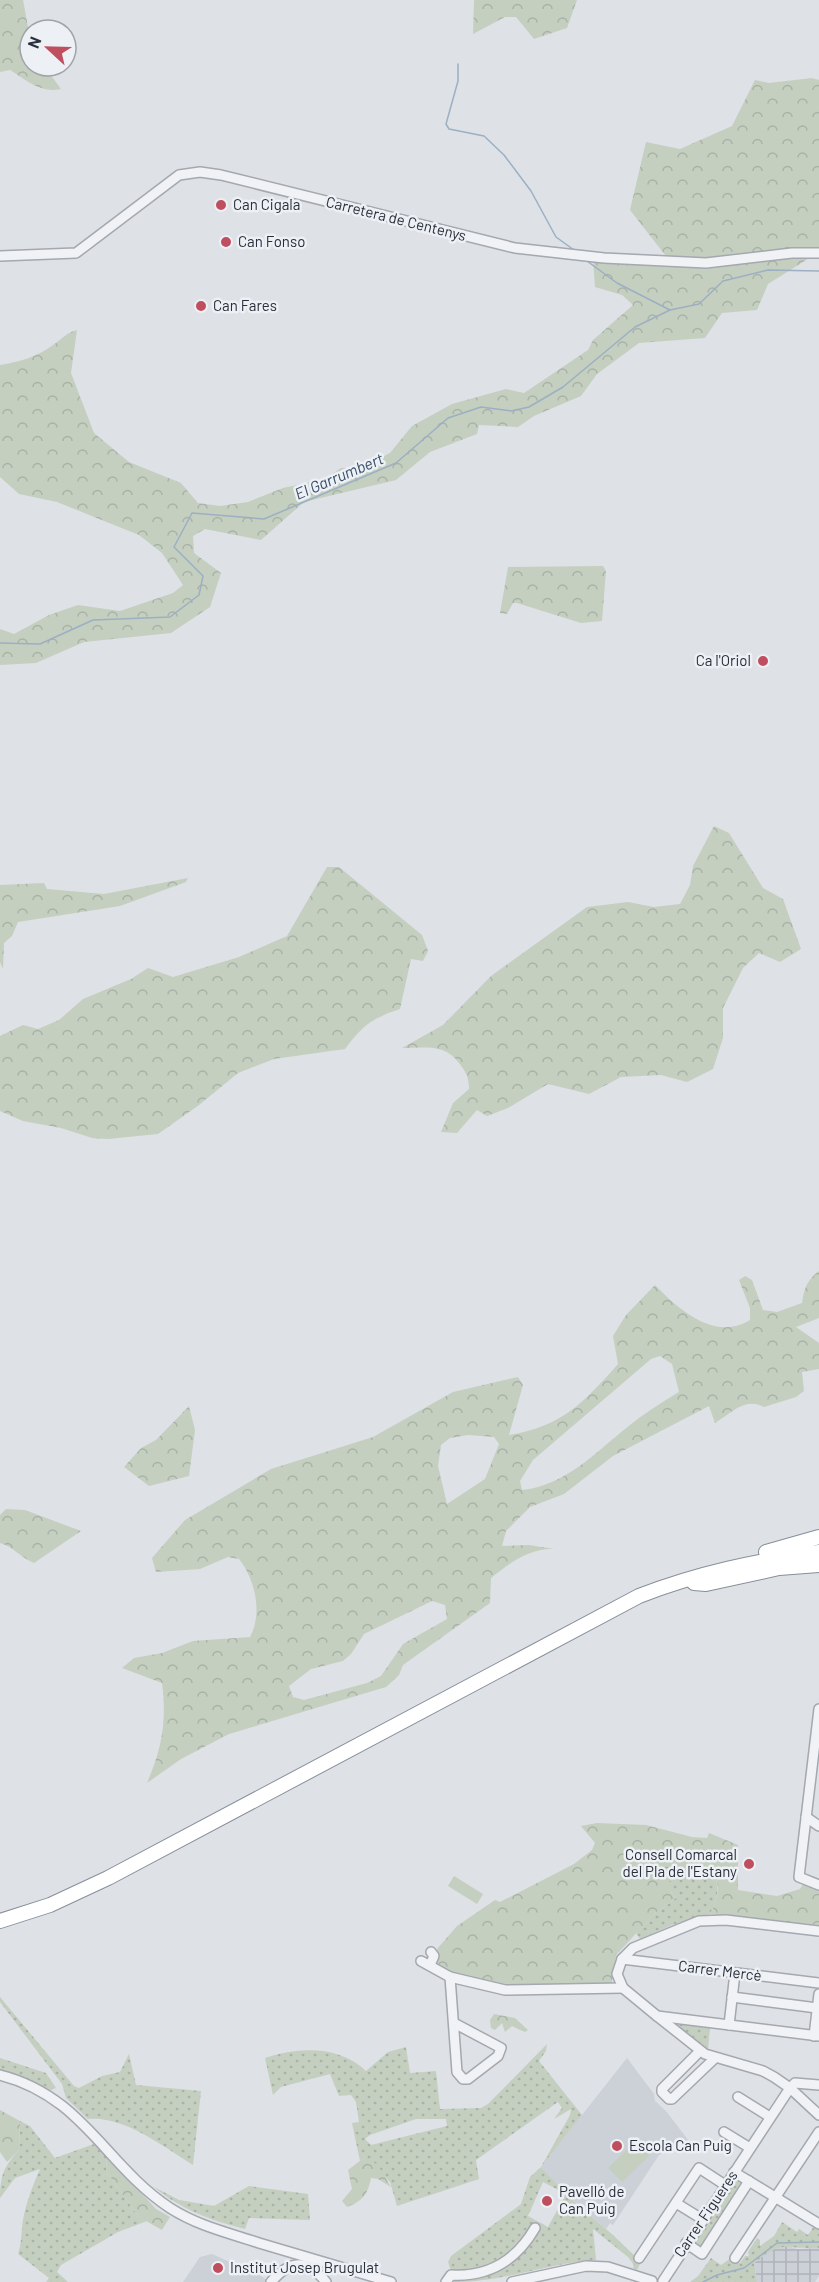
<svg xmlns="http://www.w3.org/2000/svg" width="819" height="2282" font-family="Barlow,sans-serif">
  <defs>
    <pattern id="industrial-grid" width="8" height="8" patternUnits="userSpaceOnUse" patternTransform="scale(1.5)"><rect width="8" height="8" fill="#ccd0d7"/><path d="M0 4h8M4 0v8" fill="none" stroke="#afb3b9"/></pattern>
    <pattern id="green-dots" width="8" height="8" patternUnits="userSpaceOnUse" patternTransform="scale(1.5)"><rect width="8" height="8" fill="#c4cfc0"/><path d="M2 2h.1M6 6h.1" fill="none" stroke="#a8b2a6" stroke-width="1.8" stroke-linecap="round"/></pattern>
    <pattern id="forest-crowns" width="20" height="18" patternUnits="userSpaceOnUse" patternTransform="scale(1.5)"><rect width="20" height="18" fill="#c4cfc0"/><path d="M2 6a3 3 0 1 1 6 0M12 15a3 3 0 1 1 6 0" fill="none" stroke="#a8b2a6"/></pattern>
  </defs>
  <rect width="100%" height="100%" fill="#dee1e6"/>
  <!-- built -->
  <g fill="#ccd0d7">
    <polygon points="627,2058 654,2094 655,2101 666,2111 688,2140 659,2155 613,2225 610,2223 606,2229 576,2204 541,2167"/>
    <polygon points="212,2254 259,2275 270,2282 183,2282 200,2257"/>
  </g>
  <!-- industrial -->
  <polygon fill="url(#industrial-grid)" points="785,2245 797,2249 819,2248 819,2276 815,2282 757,2282 754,2263 776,2246"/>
  <!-- green -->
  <g fill="url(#green-dots)" fill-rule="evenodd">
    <path d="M 698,1873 L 711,1873 C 722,1885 717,1902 710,1914 L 672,1925 L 640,1939 L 636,1933 L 655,1913 L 676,1898 L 669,1889 L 669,1881 C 676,1875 689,1876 698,1873 Z"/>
    <path d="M 0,1997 L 74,2086 L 79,2088 L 102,2076 L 120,2072 L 129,2054 L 136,2085 L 201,2091 L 193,2165 C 162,2146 125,2116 88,2119 L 66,2098 L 62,2084 L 0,2002 Z"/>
    <polygon points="676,2024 710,2028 708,2050 707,2050"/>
    <path d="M 547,2044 L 546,2051 L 539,2061 L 582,2115 L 541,2167 L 576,2204 L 613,2235 L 641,2262 L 637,2270 L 633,2268 L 634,2265 L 628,2257 L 593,2229 L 596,2260 C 548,2263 504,2282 455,2282 L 448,2262 L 451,2256 L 521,2204 L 530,2177 L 541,2167 L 570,2115 L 571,2109 L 554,2119 L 562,2108 L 558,2102 L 476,2160 L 479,2179 L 397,2206 L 390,2182 L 365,2157 L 360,2161 L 352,2123 L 359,2122 L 356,2102 L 351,2095 L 339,2096 L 330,2074 L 281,2087 L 273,2095 L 265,2058 C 299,2047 338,2045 366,2071 L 388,2052 L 406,2047 L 410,2073 L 436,2071 L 440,2109 L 481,2108 L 488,2104 ZM 416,2119 L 446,2119 L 447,2126 L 371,2145 L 365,2139 L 370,2135 ZM 543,2182 L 566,2194 L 548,2227 L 528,2216 Z"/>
    <polygon points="0,2058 46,2073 56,2088 51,2090 16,2074 0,2071"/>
    <path d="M 20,2121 L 30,2126 L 55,2158 L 94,2144 L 107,2156 L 106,2171 L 139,2217 L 147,2221 L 118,2232 L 61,2265 L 57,2272 L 68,2282 L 46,2282 L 49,2278 L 18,2254 C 22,2242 21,2232 23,2220 C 26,2203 33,2185 40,2169 L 15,2178 L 0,2198 C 0,2176 4,2166 19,2150 Z"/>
    <polygon points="735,2177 745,2184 702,2249 692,2242"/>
    <path d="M 249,2186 L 308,2194 L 310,2220 L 249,2218 L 245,2229 C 210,2220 182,2210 154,2187 L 179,2200 L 214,2206 Z"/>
    <path d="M 782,2222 L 797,2232 L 799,2229 L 808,2235 L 814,2226 L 819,2229 L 819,2248 C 782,2250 787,2238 754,2263 L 757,2282 L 690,2282 L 698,2276 L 711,2258 L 721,2265 L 731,2258 L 740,2263 L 745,2256 L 749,2256 L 748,2252 L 757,2238 L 760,2240 L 760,2246 L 774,2236 Z"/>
  </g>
  <!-- forest -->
  <g fill="url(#forest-crowns)" fill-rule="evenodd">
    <path d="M 0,0 L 23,0 L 28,27 L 26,52 L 30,55 L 30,66 L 44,66 L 61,89 C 41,94 26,80 10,70 L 0,72 Z"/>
    <polygon points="474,0 577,0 567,28 534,39 516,17 505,17 473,34"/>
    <path d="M 812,78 L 819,80 L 819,252 L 768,284 L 757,310 L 722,313 L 705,338 L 639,343 L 597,374 L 581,396 L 534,416 L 518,427 L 479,425 L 477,434 L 430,452 L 396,480 L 304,502 L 261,540 L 205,529 L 193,536 L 194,553 L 221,573 L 210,607 L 171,633 L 84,642 L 36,663 L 0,665 L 0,629 L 14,634 L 49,615 L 78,605 L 120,611 L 173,593 L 183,585 L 162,553 L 139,535 L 57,502 L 19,494 L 0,477 L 0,365 C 19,362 37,357 53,345 C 61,340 67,332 77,330 L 71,373 L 94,433 L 129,462 L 181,483 L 198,503 L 220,506 L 248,502 L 283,488 L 325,479 L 341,468 L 361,468 L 390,453 L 412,426 L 452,404 L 506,389 L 524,393 L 588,350 L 593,340 L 633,305 L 622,295 L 595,287 L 593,260 L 669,260 L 630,210 L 646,142 L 680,149 L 732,126 L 755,80 L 769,83 Z"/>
    <polygon points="603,566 606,571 602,621 581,623 517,603 513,603 507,614 500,613 508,567"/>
    <path d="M 714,826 L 729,833 L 763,888 L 783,899 L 801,949 L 780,962 L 759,953 L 743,968 L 723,1008 L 723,1038 L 713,1069 L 687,1082 L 661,1075 L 621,1077 L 589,1094 L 548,1084 L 508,1108 L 487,1116 L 477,1110 L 457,1133 L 441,1132 L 453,1103 L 469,1089 C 469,1077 466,1072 459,1063 C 444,1043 426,1048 402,1048 L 443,1025 L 491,976 L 587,907 L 628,902 L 654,907 L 680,904 L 690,885 L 693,866 Z"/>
    <path d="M 327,867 L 339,867 L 422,935 L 428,951 L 423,961 L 411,959 L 400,1009 C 372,1018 362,1026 345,1049 L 274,1059 L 238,1073 L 199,1105 L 158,1134 L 108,1139 L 92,1138 L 61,1128 L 23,1121 L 0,1111 L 0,1036 L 23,1025 L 38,1029 L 59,1020 L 83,999 L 131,979 L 148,968 L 173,977 L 239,957 L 287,936 Z"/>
    <polygon points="188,878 186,882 120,906 18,922 12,936 4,943 3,969 0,962 0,885 44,883 47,889 104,894"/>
    <path d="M 819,1271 L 819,1318 L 796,1327 L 819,1343 L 819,1369 L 802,1372 L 804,1391 L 796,1397 L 764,1407 C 744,1397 732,1413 715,1423 L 709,1406 L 613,1456 L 564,1494 L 530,1507 L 506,1531 L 502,1546 L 529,1545 L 554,1549 C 529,1548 510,1563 491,1578 L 490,1603 L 403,1665 L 399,1675 L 386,1687 L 229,1734 L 181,1759 L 147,1783 C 162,1748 167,1721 162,1683 L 122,1668 L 134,1658 L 162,1653 L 193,1641 L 250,1637 C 263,1613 255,1579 239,1559 L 228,1557 L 200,1569 L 156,1572 L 152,1558 L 185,1520 L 271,1469 L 373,1437 L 453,1392 L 518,1377 L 523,1385 L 509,1435 C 563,1426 583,1403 618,1364 L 613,1336 L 626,1315 L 655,1285 C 678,1309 715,1342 750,1320 L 750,1308 L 739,1280 L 745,1276 L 752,1280 L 763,1310 L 777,1312 L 802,1303 C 804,1288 807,1280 819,1271 ZM 660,1356 L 672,1364 L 679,1392 C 660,1403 642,1415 625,1429 C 594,1454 564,1486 522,1490 L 520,1481 L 533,1460 L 651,1359 ZM 468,1435 L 494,1437 L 499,1444 L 485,1479 L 447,1504 L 438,1466 L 441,1445 L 450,1438 ZM 432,1601 L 445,1605 L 447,1619 L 403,1644 L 381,1676 L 367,1683 L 304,1700 L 293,1697 L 289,1686 L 311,1669 L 343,1661 L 351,1654 L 364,1634 Z"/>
    <polygon points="189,1406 195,1430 189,1476 149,1486 124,1467 141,1448 156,1440"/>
    <path d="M 6,1509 L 25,1510 L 81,1531 L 34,1563 C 21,1558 14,1547 0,1543 L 0,1515 Z"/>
    <path d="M 597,1823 L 646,1825 L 692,1837 L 707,1838 L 709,1833 L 738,1845 L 738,1890 L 777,1896 L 800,1889 L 803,1884 L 819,1890 L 819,1925 L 710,1914 C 717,1902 722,1885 712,1873 C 701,1873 677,1875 669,1881 L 669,1889 L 676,1898 L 655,1913 L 617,1954 L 613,1968 L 612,1985 C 580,1985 455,1993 438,1963 C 436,1959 437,1954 437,1949 L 457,1926 L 495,1900 L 500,1902 L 574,1864 L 592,1850 L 595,1843 L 581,1826 Z"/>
    <polygon points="494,2014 515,2018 528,2030 525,2032 512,2026 505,2032 502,2023 495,2030 491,2028 490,2020"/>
    <polygon points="0,2110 20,2121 19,2150 7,2162 0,2152"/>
    <polygon points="107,2156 156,2209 170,2217 162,2230 139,2217 106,2171"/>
    <path d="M 365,2157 L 378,2165 L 391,2187 L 378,2179 L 371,2178 C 368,2194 363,2201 347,2207 L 342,2201 L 352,2189 L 348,2170 Z"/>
  </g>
  <!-- pitch -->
  <g fill="#c4cfc0">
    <polygon points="454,1876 483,1894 477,1904 448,1886"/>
    <polygon points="637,2140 650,2155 622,2182 608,2168"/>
  </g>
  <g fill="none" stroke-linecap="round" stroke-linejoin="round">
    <!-- stream -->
    <g stroke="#9cafc3" stroke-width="1.5">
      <polyline points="458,64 458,81 446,124 449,129 484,136 504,155 531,191 556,237 574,250"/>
      <polyline points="587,261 617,283 670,310"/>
      <polyline points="0,643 40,644 93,620 170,617 199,595 203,576 174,547 192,513 264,519 396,463 448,418 481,407 511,411 529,407 563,387 635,327 670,310 699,304 723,281 768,270 819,271"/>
      <polyline points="703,2282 717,2275 744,2268 777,2243 819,2242"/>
    </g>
    <!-- minor casing -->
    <g stroke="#a4a8af" stroke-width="12">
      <g id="minor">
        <polyline points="0,256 76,253 179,175 200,172 221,175 515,248 604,258 706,263 792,253 819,253"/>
        <polyline points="819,1709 799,1877 819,1885"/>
        <polyline points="806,1817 819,1826"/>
        <polyline points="819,1931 726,1920 699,1921 633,1948 622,1959 617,1974 623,1988 657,2016 819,2036"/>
        <polyline points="622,1959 819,1983"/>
        <polyline points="421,1961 450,1977"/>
        <polyline points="430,1965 434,1956 431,1952"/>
        <polyline points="732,1997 817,2008"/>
        <polyline points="657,2016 705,2054 763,2071 774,2077 790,2088 819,2115"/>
        <polyline points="454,2023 501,2048 498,2056 468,2079 463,2079 457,2072 450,1977 505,1990 623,1988"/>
        <polyline points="729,2025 735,1973"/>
        <polyline points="814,2036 819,1994"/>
        <polyline points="700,2051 662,2089 662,2092 669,2099 672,2099 715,2058"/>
        <path d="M 0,2075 C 83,2096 105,2165 170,2208 C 198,2226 229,2233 259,2243 C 303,2256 347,2269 391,2282"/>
        <polyline points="738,2097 770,2117"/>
        <polyline points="724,2132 750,2148"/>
        <polyline points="734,2172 819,2224"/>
        <polyline points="676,2203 702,2219"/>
        <polyline points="686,2243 702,2254 749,2181"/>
        <polyline points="639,2258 699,2168 725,2185"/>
        <polyline points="735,2258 819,2132"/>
        <polyline points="663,2281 790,2088 795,2083 819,2085"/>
        <path d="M 271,2282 C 290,2260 307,2258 326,2282"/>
        <path d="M 446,2282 L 451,2275 C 489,2277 516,2261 535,2228"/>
        <polyline points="512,2282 586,2266 608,2267 652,2281"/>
      </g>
    </g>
    <!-- highway casing -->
    <g stroke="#878f9b" stroke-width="16">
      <g id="highway">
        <polyline points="766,1552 819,1537"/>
        <polyline points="694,1583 706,1584 779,1568 819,1565"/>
        <path d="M 0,1921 L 50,1905 L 108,1878 L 639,1596 C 698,1573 756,1561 819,1552"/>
      </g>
    </g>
    <!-- minor -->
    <use href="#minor" stroke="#f0f2f5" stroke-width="9"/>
    <!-- highway -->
    <use href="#highway" stroke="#fff" stroke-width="14"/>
  </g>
  <!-- markers -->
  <g fill="#bf4f5f" stroke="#edf0f4" stroke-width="2">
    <circle cx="221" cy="205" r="6"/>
    <circle cx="226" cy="242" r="6"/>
    <circle cx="201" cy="306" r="6"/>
    <circle cx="763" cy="661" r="6"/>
    <circle cx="749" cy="1864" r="6"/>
    <circle cx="617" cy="2146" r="6"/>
    <circle cx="547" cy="2201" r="6"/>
    <circle cx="218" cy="2268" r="6"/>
  </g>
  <g text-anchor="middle" stroke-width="5" stroke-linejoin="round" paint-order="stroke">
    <!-- poi labels -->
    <g font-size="15" fill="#292f3b" stroke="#edf0f4" text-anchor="start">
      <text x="233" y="210">Can Cigala</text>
      <text x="238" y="247">Can Fonso</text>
      <text x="213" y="311">Can Fares</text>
      <text x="751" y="666" text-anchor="end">Ca l'Oriol</text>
      <text x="737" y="1860" text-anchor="end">Consell Comarcal<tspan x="737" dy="17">del Pla de l'Estany</tspan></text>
      <text x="629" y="2151">Escola Can Puig</text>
      <text x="559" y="2197">Pavelló de<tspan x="559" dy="17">Can Puig</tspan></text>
      <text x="230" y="2273">Institut Josep Brugulat</text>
    </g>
    <!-- street labels -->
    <g font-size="15" fill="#292f3b" stroke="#edf0f4">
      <text transform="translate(396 219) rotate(14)" y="5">Carretera de Centenys</text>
      <text transform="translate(720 1971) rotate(7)" y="5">Carrer Mercè</text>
      <text transform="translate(706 2214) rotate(-56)" y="5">Carrer Figueres</text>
    </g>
    <!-- water labels -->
    <g font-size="16" font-style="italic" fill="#374e6a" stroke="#edf0f4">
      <text transform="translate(339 476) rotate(-23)" y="6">El Garrumbert</text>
    </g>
  </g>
  <!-- north arrow -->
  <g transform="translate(48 48) rotate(292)"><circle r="28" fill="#edf0f4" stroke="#9fa3aa" stroke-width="1.5"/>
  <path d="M0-4.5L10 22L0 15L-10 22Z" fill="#bf4f5f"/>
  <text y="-9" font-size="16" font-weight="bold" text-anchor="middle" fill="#292f3b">N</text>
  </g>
</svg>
